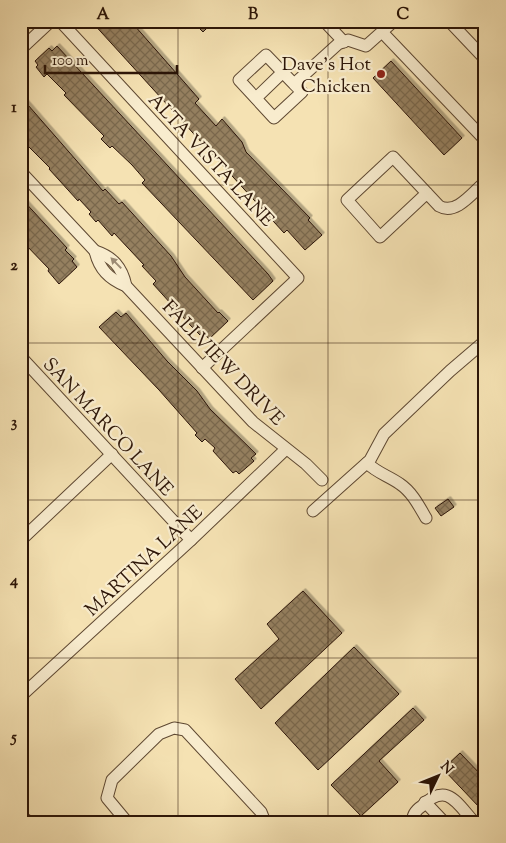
<svg xmlns="http://www.w3.org/2000/svg" width="506" height="843" font-family="'Sorts Mill Goudy',serif">
  <defs>
    <pattern id="building-cross-hatch" width="8" height="8" patternUnits="userSpaceOnUse" patternTransform="scale(1.25)"><rect width="8" height="8" fill="#958060"/><path d="M0 0l8 8M0 8l8-8" fill="none" stroke="#7a684d"/></pattern>
    <filter id="shadow"><feDropShadow dx="2.5" dy="-2.5" stdDeviation="0" flood-color="#0004"/></filter>
  </defs>
  <rect width="100%" height="100%" fill="#f5e2b3"/>
  <filter id="stains"><feTurbulence type="fractalNoise" baseFrequency=".004" numOctaves="4"/><feColorMatrix values="0 0 0 0 .2 0 0 0 0 .09 0 0 0 0 .02 0 0 0 .5 -.17"/></filter>
  <radialGradient id="worn" r=".72"><stop offset=".6" stop-color="#630" stop-opacity="0"/><stop offset="1" stop-color="#630" stop-opacity=".3"/></radialGradient>
  <!-- building -->
  <g fill="url(#building-cross-hatch)" stroke="#2c1507" filter="url(#shadow)">
    <polygon points="91,21 128,21 134,25 199,99 195,103 216,126 222,119 242,142 246,152 310,218 308,220 322,235 305,250 287,230 284,233"/>
    <polygon points="192,21 214,21 203,32"/>
    <polygon points="57,46 268,274 273,281 253,300 142,183 145,180 132,165 112,146 110,148 101,139 104,136 64,95 66,93 47,74 44,77 36,67 38,65 35,61 49,48 52,51"/>
    <polygon points="391,61 462,138 444,155 373,78"/>
    <polygon points="21,97 103,191 105,189 119,204 122,202 171,256 185,277 218,313 219,312 228,321 209,339 203,332 200,335 191,326 153,284 156,281 142,266 144,265 114,233 112,236 98,220 96,222 89,214 91,212 79,199 78,201 49,169 50,168 21,139"/>
    <polygon points="21,198 67,248 65,250 74,259 72,261 77,267 59,284 48,271 49,269 24,243 26,241 21,232"/>
    <polygon points="116,312 121,317 126,313 167,361 197,391 210,409 256,454 251,458 254,461 239,474 236,471 233,473 213,451 215,448 205,439 202,442 195,435 197,433 159,390 99,327"/>
    <polygon points="448,499 454,507 441,516 435,508"/>
    <polygon points="303,591 342,633 261,709 235,679 279,639 267,624"/>
    <polygon points="354,647 399,694 318,770 275,723"/>
    <polygon points="413,708 424,720 379,761 398,782 361,816 331,785"/>
    <polygon points="460,753 485,779 485,808 481,805 479,807 443,769"/>
  </g>
  <g fill="none" stroke-linecap="round" stroke-linejoin="round">
    <!-- minor casing -->
    <g stroke="#5e4832" stroke-width="13">
      <g id="minor">
        <polyline points="60,21 298,278 202,368"/>
        <polyline points="324,21 344,42"/>
        <polyline points="449,21 485,59"/>
        <polyline points="382,32 485,140"/>
        <polyline points="21,49 51,21"/>
        <polyline points="294,84 266,55 239,80 274,118 302,92 294,84 338,44 348,40 366,46 394,21"/>
        <polyline points="256,98 283,72"/>
        <path d="M 21,172 L 95,251 C 113,257 122,267 126,286"/>
        <path d="M 427,193 L 380,237 L 347,200 L 393,157 L 439,206 C 456,216 473,192 485,182"/>
        <path d="M 95,251 C 99,269 109,279 126,286 L 253,422 L 306,464 L 322,480"/>
        <polyline points="21,357 191,540"/>
        <path d="M 367,463 C 377,473 389,476 400,484 C 412,492 419,506 426,518"/>
        <polyline points="313,511 370,460 384,434 450,371 485,341"/>
        <polyline points="21,540 112,454"/>
        <polyline points="21,696 191,540 286,449"/>
        <polyline points="425,802 444,822"/>
        <polyline points="21,816 29,822"/>
        <polyline points="127,822 107,798 112,780 159,734 174,728 185,730 261,812 265,822"/>
        <path d="M 413,822 C 412,815 416,810 422,806 C 447,782 456,802 474,822"/>
      </g>
    </g>
    <!-- minor -->
    <use href="#minor" stroke="#f8ecce" stroke-width="11"/>
  </g>
  <!-- one-way arrows -->
  <defs><path id="oneway-solid" d="M-6-.8H1V-3.2L6.5 0L1 3.2V.8H-6Z" transform="scale(1.25)"/></defs>
  <use fill="#9c8b74" href="#oneway-solid" transform="translate(116 263) rotate(-134)"/>
  <!-- grid -->
  <path fill="none" stroke="#2c1507" stroke-width="1" stroke-opacity="0.55" d="M 178,21 L 178,822M 328,21 L 328,822M 21,185 L 485,185M 21,343 L 485,343M 21,500 L 485,500M 21,658 L 485,658"/>
  <!-- markers -->
  <circle fill="#8f2418" stroke="#f8ecce" stroke-width="2" cx="381" cy="74" r="5"/>
  <g text-anchor="middle" stroke-width="4.5" stroke-linejoin="round" paint-order="stroke">
    <!-- poi labels -->
    <g font-size="19" fill="#2c1507" stroke="#f8ecce" text-anchor="end">
      <text x="371" y="70">Dave's Hot<tspan x="371" dy="22">Chicken</tspan></text>
    </g>
    <!-- street labels -->
    <g font-size="19" fill="#2c1507" stroke="#f8ecce">
      <text transform="translate(212 159) rotate(47)" y="7">ALTA VISTA LANE</text>
      <text transform="translate(224 362) rotate(46)" y="7">FALLVIEW DRIVE</text>
      <text transform="translate(109 426) rotate(47)" y="7">SAN MARCO LANE</text>
      <text transform="translate(143 560) rotate(-43)" y="7">MARTINA LANE</text>
    </g>
  </g>
  <!-- margin -->
  <rect width="506" height="843" fill="none" stroke="#f5e2b3" stroke-width="55"/>
  <!-- north arrow -->
  <g transform="translate(438 776) rotate(47)" stroke="#f8ecce" stroke-width="4" paint-order="stroke">
  <path d="M0-4L9 19L0 12L-9 19Z" fill="#2c1507"/>
  <text y="-8" font-size="14" font-weight="bold" text-anchor="middle" fill="#2c1507">N</text>
  </g>
  <!-- scale -->
  <path d="M45 65v8h132v-8" fill="none" stroke="#2c1507" stroke-width="2.5"/>
  <text x="52" y="65" font-size="15" fill="#2c1507" stroke="#f8ecce" stroke-width="4" paint-order="stroke">100 m</text>
  <rect x="28" y="28" width="450" height="788" fill="none" stroke="#2c1507" stroke-width="2"/>
  <g font-size="16" text-anchor="middle" font-weight="bold" fill="#2c1507">
    <text x="103" y="19">A</text>
    <text x="253" y="19">B</text>
    <text x="403" y="19">C</text>
    <text x="14" y="112">1</text>
    <text x="14" y="270">2</text>
    <text x="14" y="427">3</text>
    <text x="14" y="585">4</text>
    <text x="14" y="742">5</text>
  </g>
  <rect width="100%" height="100%" filter="url(#stains)"/>
  <rect width="100%" height="100%" fill="url(#worn)"/>
</svg>
